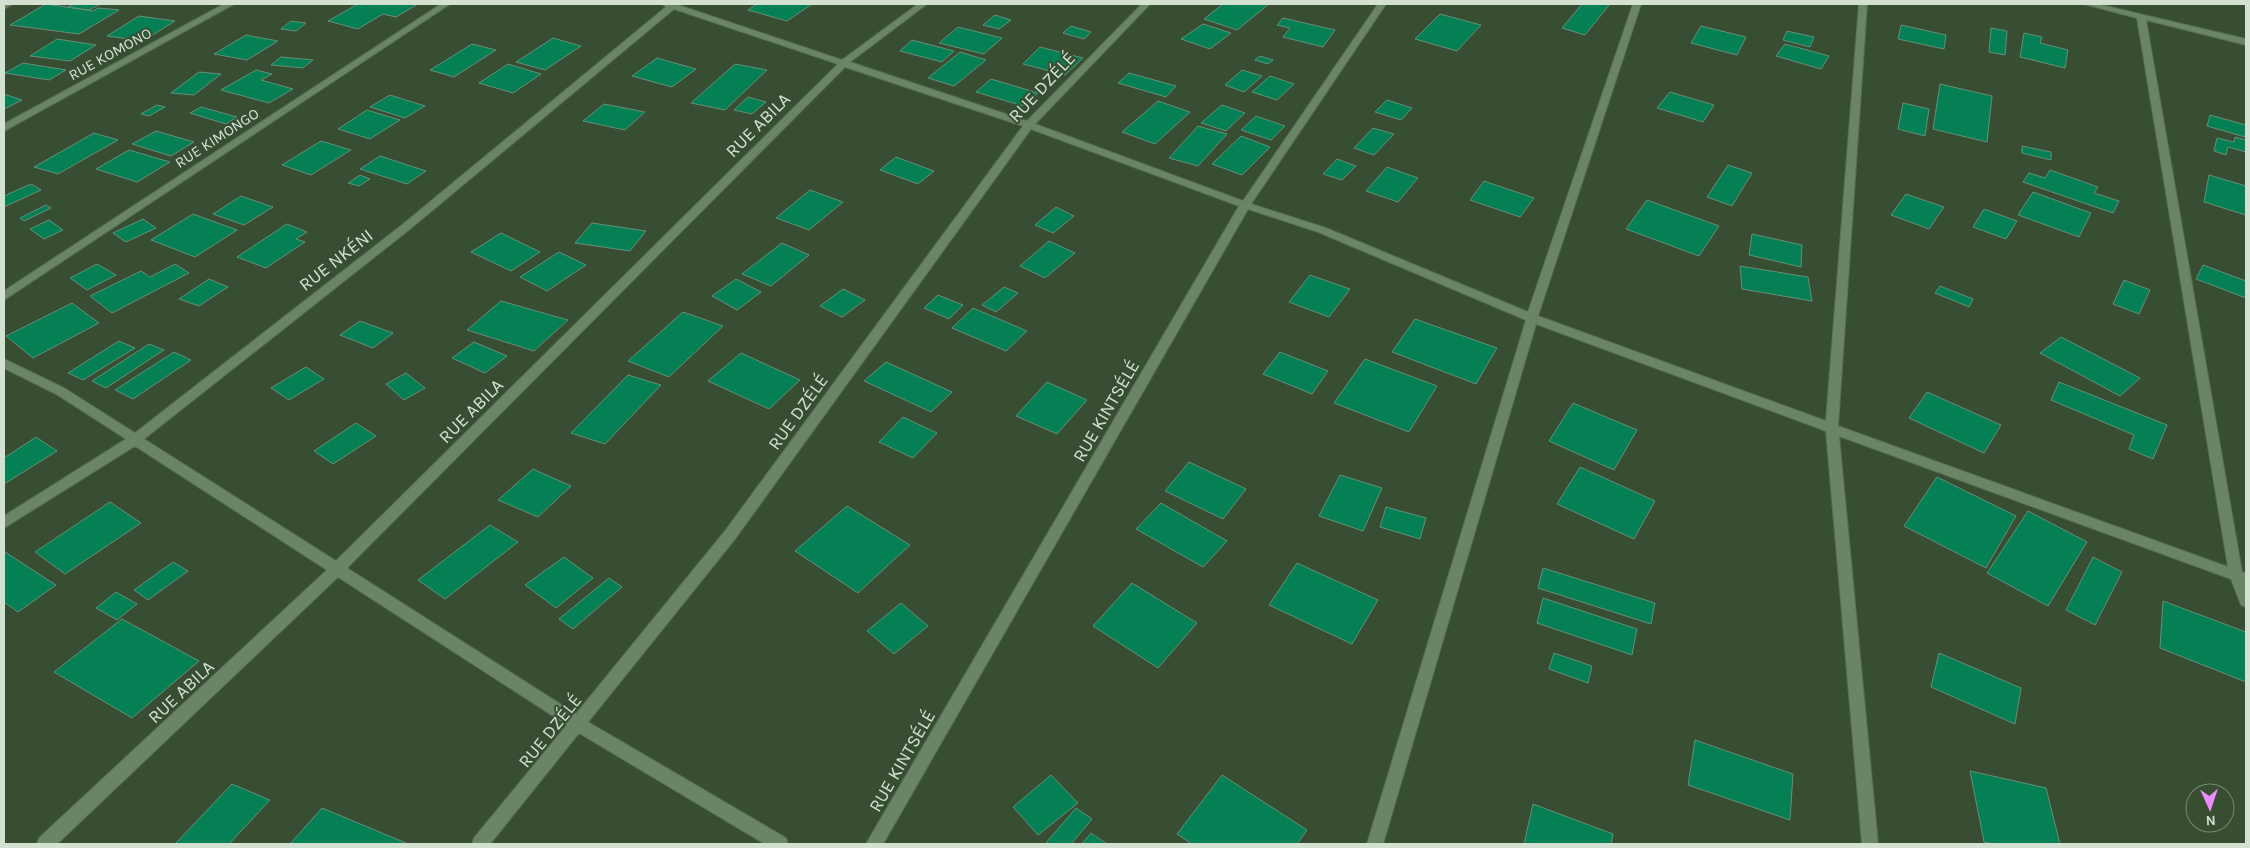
<svg xmlns="http://www.w3.org/2000/svg" width="2250" height="848" font-family="Karla,sans-serif">
  <rect width="100%" height="100%" fill="#374e33"/>
  <!-- building -->
  <g fill="#058055" stroke="#678e79">
    <polygon points="46,4 93,11 98,8 119,10 79,34 10,25"/>
    <polygon points="74,4 101,4 89,10 68,7"/>
    <polygon points="358,4 418,4 396,17 383,14 358,29 328,21"/>
    <polygon points="757,4 812,4 787,21 748,10"/>
    <polygon points="1223,4 1269,4 1237,30 1204,19"/>
    <polygon points="1582,4 1610,4 1585,35 1562,28"/>
    <polygon points="1440,14 1481,25 1457,51 1415,39"/>
    <polygon points="995,15 1011,20 999,29 983,25"/>
    <polygon points="139,16 175,21 143,41 107,36"/>
    <polygon points="1283,18 1335,30 1323,47 1283,37 1290,28 1277,25"/>
    <polygon points="291,21 306,23 296,31 281,29"/>
    <polygon points="1203,24 1231,33 1210,49 1181,39"/>
    <polygon points="1901,25 1946,35 1944,49 1898,39"/>
    <polygon points="1071,26 1091,32 1084,39 1063,33"/>
    <polygon points="1701,26 1746,37 1737,55 1691,43"/>
    <polygon points="958,27 1002,38 984,54 939,43"/>
    <polygon points="1991,28 2007,31 2005,55 1989,52"/>
    <polygon points="1787,31 1814,37 1810,47 1783,40"/>
    <polygon points="2024,33 2042,37 2040,43 2068,50 2065,68 2020,57"/>
    <polygon points="246,35 278,41 247,60 214,54"/>
    <polygon points="553,38 581,46 545,70 516,62"/>
    <polygon points="57,39 96,45 70,61 30,56"/>
    <polygon points="912,40 954,51 942,62 900,51"/>
    <polygon points="472,44 496,50 454,77 430,70"/>
    <polygon points="1785,44 1829,56 1821,69 1776,56"/>
    <polygon points="1040,47 1083,58 1065,75 1023,64"/>
    <polygon points="960,52 986,60 954,86 928,78"/>
    <polygon points="1260,56 1273,60 1268,64 1255,60"/>
    <polygon points="281,57 313,60 303,68 271,65"/>
    <polygon points="657,58 696,69 672,87 632,76"/>
    <polygon points="23,63 66,70 49,80 5,73"/>
    <polygon points="508,64 541,74 513,93 479,83"/>
    <polygon points="735,64 767,70 725,110 691,103"/>
    <polygon points="256,70 272,74 261,80 293,89 269,103 221,90"/>
    <polygon points="1242,70 1262,76 1244,92 1225,85"/>
    <polygon points="199,72 221,74 194,95 171,93"/>
    <polygon points="1129,73 1176,86 1166,97 1118,83"/>
    <polygon points="1270,76 1294,84 1277,100 1252,92"/>
    <polygon points="991,79 1038,93 1023,106 976,92"/>
    <polygon points="1940,84 1992,96 1987,142 1933,129"/>
    <polygon points="1670,92 1714,105 1703,122 1657,108"/>
    <polygon points="4,94 22,100 4,109"/>
    <polygon points="390,95 425,106 405,118 370,107"/>
    <polygon points="748,97 766,102 752,114 734,110"/>
    <polygon points="1387,100 1412,108 1401,120 1375,112"/>
    <polygon points="1158,101 1190,112 1155,144 1122,132"/>
    <polygon points="1903,103 1929,109 1925,136 1898,129"/>
    <polygon points="604,104 645,112 625,130 583,121"/>
    <polygon points="157,105 165,107 149,116 141,114"/>
    <polygon points="1222,105 1245,113 1226,131 1201,123"/>
    <polygon points="201,107 237,117 226,124 190,113"/>
    <polygon points="367,110 400,120 370,139 338,129"/>
    <polygon points="2210,115 2246,125 2245,137 2207,126"/>
    <polygon points="1256,116 1285,126 1271,140 1241,130"/>
    <polygon points="1198,126 1227,134 1198,166 1169,158"/>
    <polygon points="1373,128 1394,134 1374,155 1354,148"/>
    <polygon points="156,131 194,142 171,156 132,144"/>
    <polygon points="94,133 118,140 58,174 34,167"/>
    <polygon points="1241,136 1270,147 1242,175 1212,164"/>
    <polygon points="2235,137 2246,140 2246,152 2228,147 2226,155 2214,151 2217,138 2234,142"/>
    <polygon points="321,141 351,150 311,175 282,165"/>
    <polygon points="2022,146 2051,152 2051,160 2022,153"/>
    <polygon points="129,150 170,162 137,182 96,169"/>
    <polygon points="380,156 426,171 407,184 360,169"/>
    <polygon points="896,157 934,171 918,184 880,170"/>
    <polygon points="1337,159 1356,166 1342,180 1323,174"/>
    <polygon points="1728,165 1752,173 1732,206 1707,197"/>
    <polygon points="1387,167 1418,178 1398,202 1366,191"/>
    <polygon points="2050,170 2098,187 2094,193 2119,201 2113,213 2023,182 2029,173 2045,178"/>
    <polygon points="360,175 370,179 359,186 348,183"/>
    <polygon points="2209,175 2246,186 2246,215 2204,202"/>
    <polygon points="1484,181 1534,198 1520,217 1470,200"/>
    <polygon points="31,184 41,190 4,207 4,196"/>
    <polygon points="810,190 843,202 809,230 776,218"/>
    <polygon points="2033,192 2091,213 2079,237 2018,215"/>
    <polygon points="1906,194 1944,207 1929,229 1891,215"/>
    <polygon points="241,196 273,207 244,225 213,214"/>
    <polygon points="1647,200 1719,226 1699,256 1626,229"/>
    <polygon points="46,205 51,208 24,221 20,218"/>
    <polygon points="1056,207 1074,216 1053,233 1035,225"/>
    <polygon points="1984,209 2017,221 2006,239 1973,227"/>
    <polygon points="193,214 237,230 195,257 151,240"/>
    <polygon points="143,219 156,228 126,242 113,233"/>
    <polygon points="49,220 63,230 44,239 30,229"/>
    <polygon points="592,223 646,231 630,251 575,243"/>
    <polygon points="287,224 307,232 296,239 305,242 266,268 237,257"/>
    <polygon points="501,233 540,252 511,271 471,252"/>
    <polygon points="1752,234 1802,245 1801,267 1749,255"/>
    <polygon points="1049,241 1075,253 1045,278 1020,266"/>
    <polygon points="782,243 809,255 771,286 742,274"/>
    <polygon points="559,252 586,265 547,291 520,277"/>
    <polygon points="97,264 116,275 87,290 70,278"/>
    <polygon points="175,264 189,273 112,313 90,296 141,271 150,277"/>
    <polygon points="2203,265 2246,281 2246,298 2196,279"/>
    <polygon points="1740,266 1808,277 1812,301 1742,289"/>
    <polygon points="1310,275 1350,289 1329,317 1289,302"/>
    <polygon points="209,279 228,287 199,306 179,299"/>
    <polygon points="736,279 761,292 737,310 712,296"/>
    <polygon points="2124,280 2150,290 2139,314 2113,304"/>
    <polygon points="1940,286 1973,299 1969,307 1935,293"/>
    <polygon points="1004,287 1018,293 996,312 982,305"/>
    <polygon points="843,289 865,300 842,317 820,306"/>
    <polygon points="938,295 963,305 949,319 924,308"/>
    <polygon points="501,301 568,320 534,351 467,330"/>
    <polygon points="72,303 99,323 33,358 6,336"/>
    <polygon points="973,308 1027,331 1006,351 952,328"/>
    <polygon points="683,312 723,326 669,377 628,361"/>
    <polygon points="1415,319 1497,348 1476,384 1392,352"/>
    <polygon points="360,321 393,333 373,348 340,335"/>
    <polygon points="2061,337 2140,378 2120,396 2040,353"/>
    <polygon points="119,341 135,348 83,380 68,373"/>
    <polygon points="474,342 507,356 485,373 452,358"/>
    <polygon points="149,344 164,350 106,388 92,381"/>
    <polygon points="174,352 191,360 133,399 115,390"/>
    <polygon points="1280,352 1328,371 1312,394 1263,374"/>
    <polygon points="741,353 800,380 769,409 708,381"/>
    <polygon points="1365,359 1437,386 1409,432 1334,403"/>
    <polygon points="886,362 952,392 931,412 864,381"/>
    <polygon points="306,367 324,379 289,400 271,388"/>
    <polygon points="406,373 425,388 404,400 386,384"/>
    <polygon points="628,375 661,385 605,444 571,433"/>
    <polygon points="1047,382 1087,400 1057,434 1016,416"/>
    <polygon points="2059,382 2167,425 2153,459 2129,449 2134,435 2051,400"/>
    <polygon points="1927,392 2001,425 1984,453 1909,418"/>
    <polygon points="1573,403 1637,430 1614,470 1549,441"/>
    <polygon points="903,417 937,433 913,458 879,442"/>
    <polygon points="356,423 376,436 333,464 314,451"/>
    <polygon points="36,437 57,451 4,484 4,458"/>
    <polygon points="1189,462 1246,489 1223,519 1165,491"/>
    <polygon points="1580,467 1655,501 1634,539 1557,504"/>
    <polygon points="533,469 571,486 538,517 498,500"/>
    <polygon points="1340,475 1382,488 1363,531 1319,516"/>
    <polygon points="1937,477 2016,516 1986,568 1904,526"/>
    <polygon points="110,502 141,523 65,574 35,552"/>
    <polygon points="1161,503 1227,541 1203,567 1136,529"/>
    <polygon points="847,506 910,545 858,593 795,551"/>
    <polygon points="1386,507 1426,518 1420,539 1380,527"/>
    <polygon points="2028,511 2087,542 2048,606 1987,573"/>
    <polygon points="490,525 518,542 445,599 418,580"/>
    <polygon points="4,552 5,552 56,585 18,612 4,602"/>
    <polygon points="564,557 593,578 556,608 525,585"/>
    <polygon points="2093,557 2122,572 2095,625 2066,610"/>
    <polygon points="173,562 188,571 148,600 134,590"/>
    <polygon points="1297,563 1378,600 1352,644 1269,605"/>
    <polygon points="1543,568 1655,603 1651,624 1538,588"/>
    <polygon points="609,578 622,587 573,629 559,619"/>
    <polygon points="1132,583 1197,623 1158,668 1093,626"/>
    <polygon points="116,592 137,604 117,620 96,608"/>
    <polygon points="1543,598 1637,629 1632,655 1537,623"/>
    <polygon points="2163,601 2246,632 2246,682 2160,648"/>
    <polygon points="901,603 928,626 894,654 867,631"/>
    <polygon points="122,619 199,661 132,718 54,672"/>
    <polygon points="1554,653 1592,666 1588,683 1549,669"/>
    <polygon points="1939,653 2021,688 2015,724 1931,687"/>
    <polygon points="1695,740 1793,774 1790,820 1688,785"/>
    <polygon points="1970,771 2046,788 2060,844 1994,844 1984,842"/>
    <polygon points="1051,775 1078,803 1038,835 1013,807"/>
    <polygon points="1222,775 1307,830 1297,844 1192,844 1177,834"/>
    <polygon points="232,784 270,800 229,844 175,844"/>
    <polygon points="1533,804 1613,834 1611,844 1524,844"/>
    <polygon points="322,808 406,843 404,844 290,844"/>
    <polygon points="1076,808 1092,819 1071,844 1045,844"/>
    <polygon points="1091,833 1107,844 1082,844"/>
  </g>
  <g fill="none" stroke-linecap="round" stroke-linejoin="round">
    <!-- street casing -->
    <g stroke="#576b55" stroke-width="2">
      <g id="street">
        <polygon points="4,4 13,4 4,9"/>
        <polygon points="224,4 234,4 4,131 4,124"/>
        <polygon points="441,4 450,4 4,300 4,291"/>
        <path d="M 662,4 L 679,4 L 678,5 L 842,60 L 918,4 L 927,4 L 850,62 L 1027,121 L 1142,4 L 1150,4 L 1035,124 L 1243,201 L 1378,4 L 1386,4 L 1251,204 L 1326,228 L 1528,312 L 1633,4 L 1641,4 L 1538,316 L 1826,421 L 1859,4 L 1867,4 L 1838,426 L 2228,567 L 2137,18 L 2084,4 L 2097,4 L 2246,39 L 2246,45 L 2146,20 L 2242,572 L 2246,573 L 2246,607 L 2241,605 L 2231,579 L 1839,436 L 1878,844 L 1862,844 L 1826,431 L 1536,324 L 1383,844 L 1367,844 L 1526,320 L 1318,232 L 1248,209 L 883,844 L 866,844 L 1239,206 L 1031,129 L 735,539 L 588,722 L 786,838 L 788,844 L 765,844 L 579,733 L 490,844 L 472,844 L 474,838 L 567,725 L 338,577 L 57,844 L 37,844 L 39,838 L 327,570 L 135,446 L 4,528 L 4,516 L 126,439 L 56,394 L 4,368 L 4,359 L 64,388 L 135,433 L 402,225 L 666,7 ZM 674,9 L 838,64 L 336,561 L 144,439 L 410,229 ZM 845,67 L 1023,126 L 725,531 L 576,714 L 347,568 Z"/>
      </g>
    </g>
    <!-- street -->
    <use href="#street" fill="#6a8466" fill-rule="evenodd"/>
  </g>
  <g text-anchor="middle" stroke-width="4" stroke-linejoin="round" paint-order="stroke">
    <!-- far-street labels -->
    <g font-size="15" fill="#d3e1d1" stroke="#374e33">
      <text transform="translate(110 54) rotate(-29)" y="5">RUE KOMONO</text>
      <text transform="translate(217 138) rotate(-33)" y="5">RUE KIMONGO</text>
    </g>
    <!-- street labels -->
    <g font-size="18" fill="#d3e1d1" stroke="#374e33">
      <text transform="translate(1042 87) rotate(-47)" y="6">RUE DZÉLÉ</text>
      <text transform="translate(758 125) rotate(-45)" y="6">RUE ABILA</text>
      <text transform="translate(336 260) rotate(-38)" y="6">RUE NKÉNI</text>
      <text transform="translate(471 411) rotate(-45)" y="6">RUE ABILA</text>
      <text transform="translate(1106 411) rotate(-60)" y="6">RUE KINTSÉLÉ</text>
      <text transform="translate(798 412) rotate(-54)" y="6">RUE DZÉLÉ</text>
      <text transform="translate(181 692) rotate(-43)" y="6">RUE ABILA</text>
      <text transform="translate(550 731) rotate(-51)" y="6">RUE DZÉLÉ</text>
      <text transform="translate(902 761) rotate(-60)" y="6">RUE KINTSÉLÉ</text>
    </g>
  </g>
  <!-- border -->
  <rect width="2250" height="848" fill="none" stroke="#d3e1d1" stroke-width="10"/>
  <!-- north arrow -->
  <g transform="translate(2210 808) rotate(177)"><circle r="24" fill="#374e33" stroke="#758972"/>
  <path d="M0-4L9 19L0 12L-9 19Z" fill="#eb8dfc"/>
  <text y="-8" font-size="14" font-weight="bold" text-anchor="middle" fill="#d3e1d1">N</text>
  </g>
</svg>
